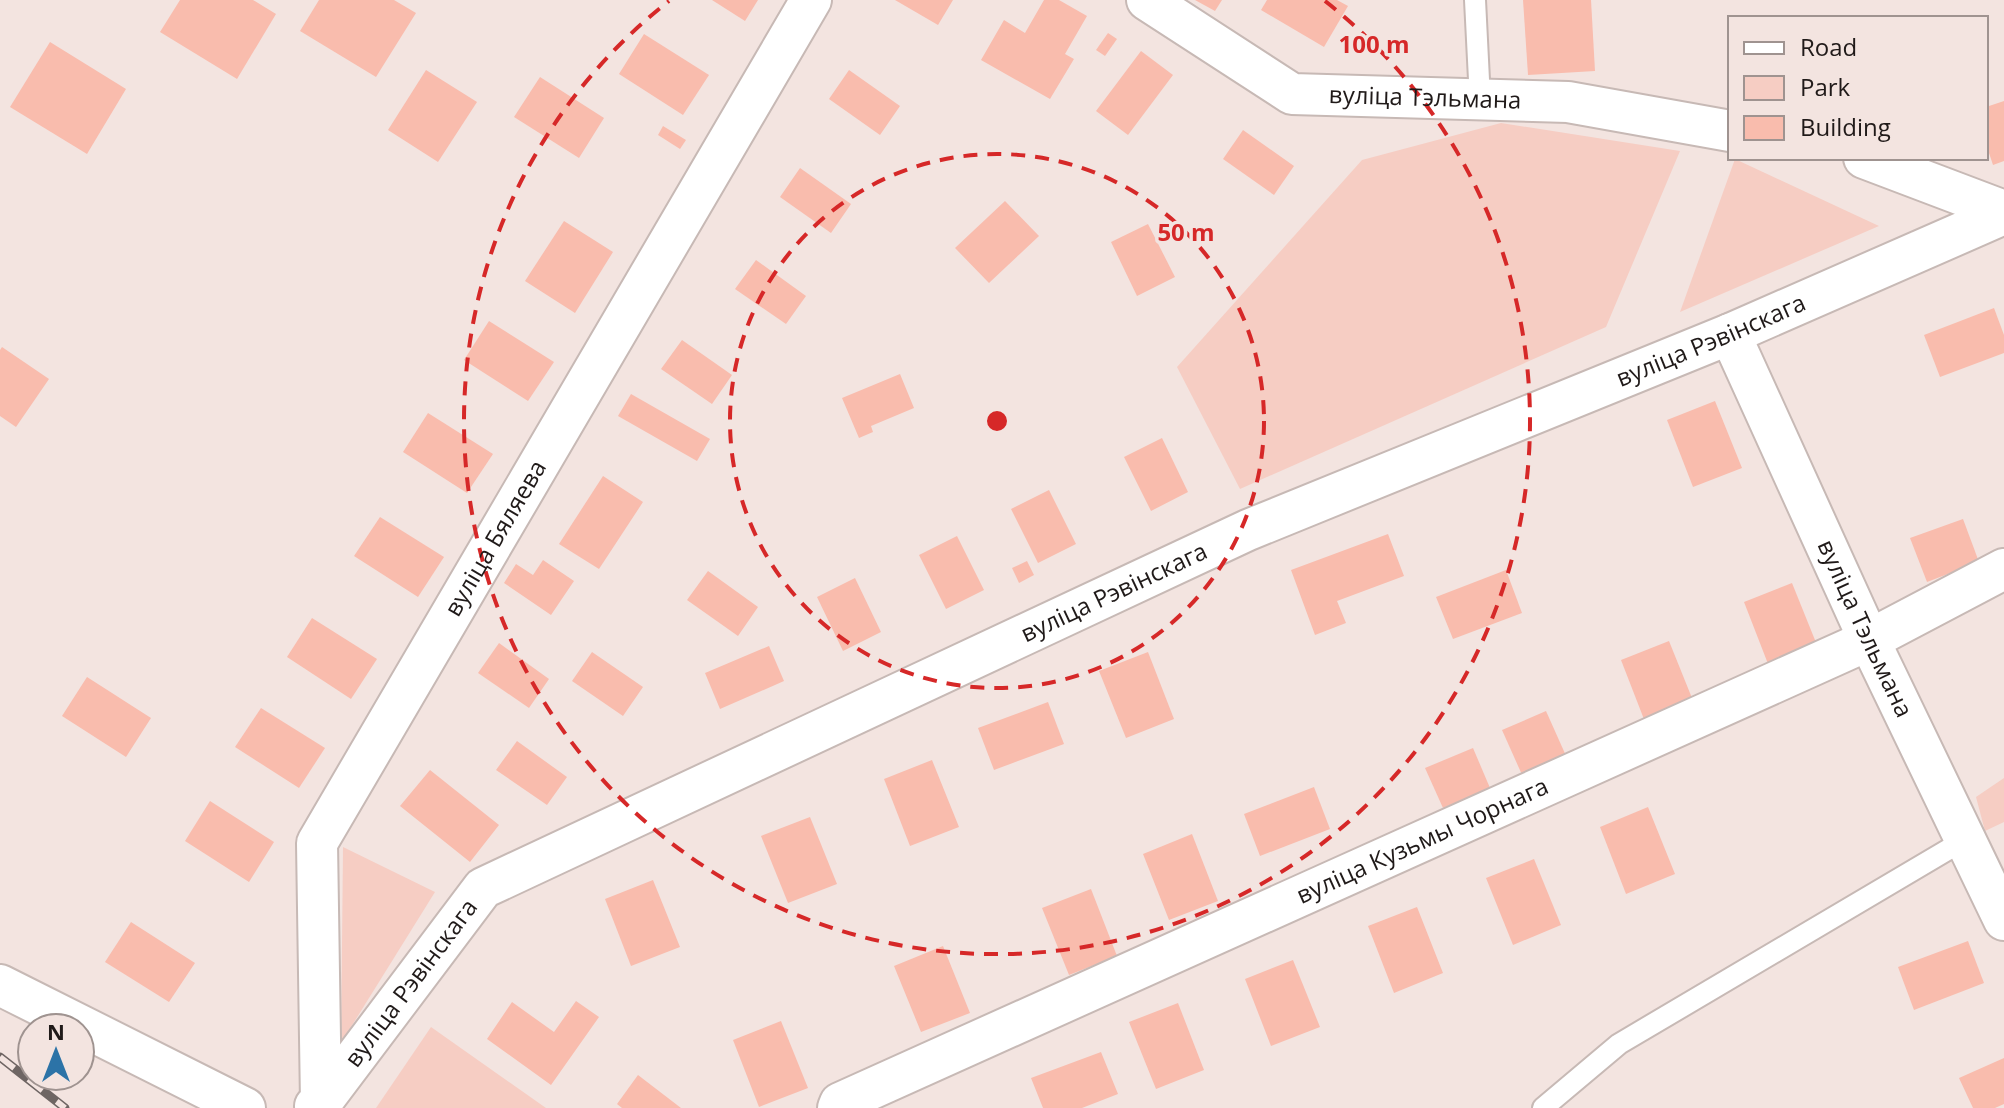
<svg xmlns="http://www.w3.org/2000/svg" width="2004" height="1108" font-family="'Open Sans',sans-serif">
  <rect width="100%" height="100%" fill="#f3e4e0"/>
  <!-- green -->
  <g fill="#f6cdc3">
    <polygon points="1501,123 1680,151 1606,327 1240,489 1177,367 1362,160"/>
    <polygon points="1735,159 1879,226 1680,312"/>
    <polygon points="2004,778 2004,822 1985,831 1976,797"/>
    <polygon points="343,847 435,892 341,1043"/>
    <polygon points="431,1027 546,1108 376,1108"/>
  </g>
  <!-- building -->
  <g fill="#f9bcad">
    <polygon points="180,0 253,0 276,14 237,79 160,32"/>
    <polygon points="319,0 394,0 416,13 376,77 300,31"/>
    <polygon points="712,0 758,0 745,21"/>
    <polygon points="895,0 953,0 938,25"/>
    <polygon points="1044,0 1059,0 1087,16 1065,54 1074,59 1050,99 981,60 1004,20 1025,33"/>
    <polygon points="1195,0 1222,0 1215,11"/>
    <polygon points="1267,0 1337,0 1348,6 1324,47 1261,10"/>
    <polygon points="1523,0 1591,0 1595,71 1528,75"/>
    <polygon points="1108,33 1117,39 1105,56 1096,50"/>
    <polygon points="644,34 709,75 683,115 619,74"/>
    <polygon points="50,42 126,89 87,154 10,107"/>
    <polygon points="1141,51 1173,75 1128,135 1096,111"/>
    <polygon points="426,70 477,102 438,162 388,130"/>
    <polygon points="849,70 900,106 880,135 829,99"/>
    <polygon points="540,77 604,118 579,158 514,117"/>
    <polygon points="2004,101 2004,161 1993,165 1986,144 1986,107"/>
    <polygon points="663,126 686,140 680,149 658,135"/>
    <polygon points="1243,130 1294,166 1274,195 1223,159"/>
    <polygon points="800,168 851,204 831,233 780,197"/>
    <polygon points="1005,201 1039,236 989,283 955,248"/>
    <polygon points="564,221 613,252 575,313 525,281"/>
    <polygon points="1148,224 1175,277 1137,296 1111,242"/>
    <polygon points="756,260 806,296 786,324 735,289"/>
    <polygon points="1994,308 2004,335 2004,353 1940,377 1924,335"/>
    <polygon points="489,321 554,362 528,401 464,360"/>
    <polygon points="682,340 732,375 712,404 661,369"/>
    <polygon points="2,347 49,379 16,427 0,416 0,350"/>
    <polygon points="900,374 914,408 871,426 873,432 859,438 842,398"/>
    <polygon points="631,394 710,439 697,461 618,416"/>
    <polygon points="1715,401 1742,468 1693,487 1667,420"/>
    <polygon points="428,413 493,454 467,493 403,452"/>
    <polygon points="1162,438 1188,492 1151,511 1124,457"/>
    <polygon points="603,476 643,502 599,569 559,544"/>
    <polygon points="1049,490 1076,544 1038,563 1011,509"/>
    <polygon points="380,517 444,557 418,597 354,556"/>
    <polygon points="1963,519 1979,562 1927,582 1910,538"/>
    <polygon points="1388,534 1404,576 1337,601 1346,623 1315,635 1291,570"/>
    <polygon points="957,536 984,590 946,609 919,555"/>
    <polygon points="543,560 574,581 551,615 504,583 516,564 533,575"/>
    <polygon points="1027,561 1034,575 1019,583 1012,568"/>
    <polygon points="1506,570 1522,613 1453,639 1436,597"/>
    <polygon points="708,571 758,607 738,636 687,600"/>
    <polygon points="855,578 881,632 843,651 817,597"/>
    <polygon points="1792,583 1819,650 1770,669 1744,602"/>
    <polygon points="312,618 377,659 351,699 287,657"/>
    <polygon points="1669,641 1696,708 1647,727 1621,660"/>
    <polygon points="499,643 549,679 529,708 478,673"/>
    <polygon points="769,646 784,681 720,709 705,673"/>
    <polygon points="592,652 643,687 623,716 572,681"/>
    <polygon points="1148,652 1174,719 1126,738 1099,671"/>
    <polygon points="87,677 151,718 126,757 62,716"/>
    <polygon points="1048,702 1064,744 994,770 978,728"/>
    <polygon points="261,708 325,748 299,788 235,747"/>
    <polygon points="1546,711 1567,758 1523,777 1502,730"/>
    <polygon points="517,741 567,777 547,805 496,770"/>
    <polygon points="1473,748 1490,788 1443,808 1425,768"/>
    <polygon points="932,760 959,827 910,846 884,779"/>
    <polygon points="430,770 499,825 470,862 400,806"/>
    <polygon points="1314,787 1330,829 1260,856 1244,814"/>
    <polygon points="210,801 274,842 249,882 185,841"/>
    <polygon points="1648,807 1675,874 1626,894 1600,827"/>
    <polygon points="810,817 837,884 788,903 761,836"/>
    <polygon points="1192,834 1218,901 1169,920 1143,854"/>
    <polygon points="1534,859 1561,925 1513,945 1486,878"/>
    <polygon points="653,880 680,947 631,966 605,899"/>
    <polygon points="1091,889 1117,956 1069,975 1042,908"/>
    <polygon points="1417,907 1443,973 1394,993 1368,926"/>
    <polygon points="131,922 195,963 169,1002 105,962"/>
    <polygon points="1968,941 1984,983 1914,1010 1898,967"/>
    <polygon points="943,946 970,1013 921,1032 894,966"/>
    <polygon points="1293,960 1320,1027 1271,1046 1245,979"/>
    <polygon points="576,1001 599,1017 551,1085 487,1039 512,1002 554,1032"/>
    <polygon points="1178,1003 1204,1070 1156,1089 1129,1022"/>
    <polygon points="781,1021 808,1088 759,1107 733,1040"/>
    <polygon points="1101,1052 1118,1094 1082,1108 1043,1108 1031,1078"/>
    <polygon points="2004,1058 2004,1104 1995,1108 1973,1108 1959,1078"/>
    <polygon points="638,1075 681,1108 622,1108 617,1104"/>
  </g>
  <g fill="none" stroke-linecap="round" stroke-linejoin="round">
    <!-- lane casing -->
    <g stroke="#c7b9b5" stroke-width="24">
      <g id="lane">
        <polyline points="1475,0 1480,100"/>
        <polyline points="1543,1108 1619,1044 1966,839"/>
      </g>
    </g>
    <!-- street casing -->
    <g stroke="#c7b9b5" stroke-width="44">
      <g id="street">
        <path id="s1" d="M 1147,0 L 1292,94 L 1568,102 L 1730,131"/>
        <polyline points="1864,158 2004,211"/>
        <path id="s2" d="M 1730,334 L 1869,640 L 2004,920"/>
        <polyline points="0,985 245,1108"/>
        <path id="s3" d="M 321,1103 L 483,888 L 1248,530 L 1730,334 L 2004,214"/>
        <path id="s4" d="M 315,1106 L 321,1103 L 317,843 L 811,0"/>
        <path id="s5" d="M 838,1108 L 840,1103 L 1869,640 L 2004,569"/>
      </g>
    </g>
    <!-- lane -->
    <use href="#lane" stroke="#fff" stroke-width="20"/>
    <!-- street -->
    <use href="#street" stroke="#fff" stroke-width="40"/>
    <!-- rail casing -->
    <g stroke="#6e6563" stroke-width="9">
      <polyline id="rail" points="0,1057 65,1108"/>
    </g>
    <!-- rail -->
    <use href="#rail" stroke="#f3e4e0" stroke-width="6" stroke-dasharray="18" stroke-linecap="butt"/>
  </g>
  <!-- distance rings -->
  <g fill="none" stroke="#d62828" stroke-width="4" stroke-dasharray="14 10">
    <circle cx="997" cy="421" r="267"/>
    <path d="M1325 1A533 533 0 1 1 669 1"/>
  </g>
  <g text-anchor="middle" stroke-width="7" stroke-linejoin="round" paint-order="stroke">
    <!-- street labels -->
    <g font-size="24" fill="#201a19" stroke="#f3e4e0">
      <text dy="8" stroke="none"><textPath href="#s1" startOffset="306">вуліца Тэльмана</textPath></text>
      <text dy="8" stroke="none"><textPath href="#s3" startOffset="1614">вуліца Рэвінскага</textPath></text>
      <text dy="8" stroke="none"><textPath href="#s4" startOffset="620">вуліца Бяляева</textPath></text>
      <text dy="8" stroke="none"><textPath href="#s3" startOffset="966">вуліца Рэвінскага</textPath></text>
      <text dy="8" stroke="none"><textPath href="#s2" startOffset="324">вуліца Тэльмана</textPath></text>
      <text dy="8" stroke="none"><textPath href="#s5" startOffset="644">вуліца Кузьмы Чорнага</textPath></text>
      <text dy="8" stroke="none"><textPath href="#s3" startOffset="150">вуліца Рэвінскага</textPath></text>
    </g>
  </g>
  <circle cx="997" cy="421" r="12" fill="#d62828" stroke="#f3e4e0" stroke-width="4"/>
  <g font-size="24" text-anchor="middle" font-weight="bold" fill="#d62828" stroke="#f3e4e0" stroke-width="7" stroke-linejoin="round" paint-order="stroke">
    <text x="1374" y="53">100 m</text>
    <text x="1186" y="241">50 m</text>
  </g>
  <!-- legend -->
  <rect x="1728" y="16" width="260" height="144" fill="#f3e4e0" stroke="#9f9390" stroke-width="2"/>
  <rect x="1744" y="42" width="40" height="12" fill="#ffffff" stroke="#9f9390" stroke-width="2"/>
  <text x="1800" y="56" font-size="24" fill="#201a19">Road</text>
  <rect x="1744" y="76" width="40" height="24" fill="#f6cdc3" stroke="#9f9390" stroke-width="2"/>
  <text x="1800" y="96" font-size="24" fill="#201a19">Park</text>
  <rect x="1744" y="116" width="40" height="24" fill="#f9bcad" stroke="#9f9390" stroke-width="2"/>
  <text x="1800" y="136" font-size="24" fill="#201a19">Building</text>
  <!-- north arrow -->
  <g transform="translate(56 1052)"><circle r="38" fill="#f3e4e0" stroke="#9f9390" stroke-width="2"/>
  <path d="M0-6L14 30L0 20L-14 30Z" fill="#2c73a7"/>
  <text y="-12" font-size="22" font-weight="bold" text-anchor="middle" fill="#201a19">N</text>
  </g>
</svg>
